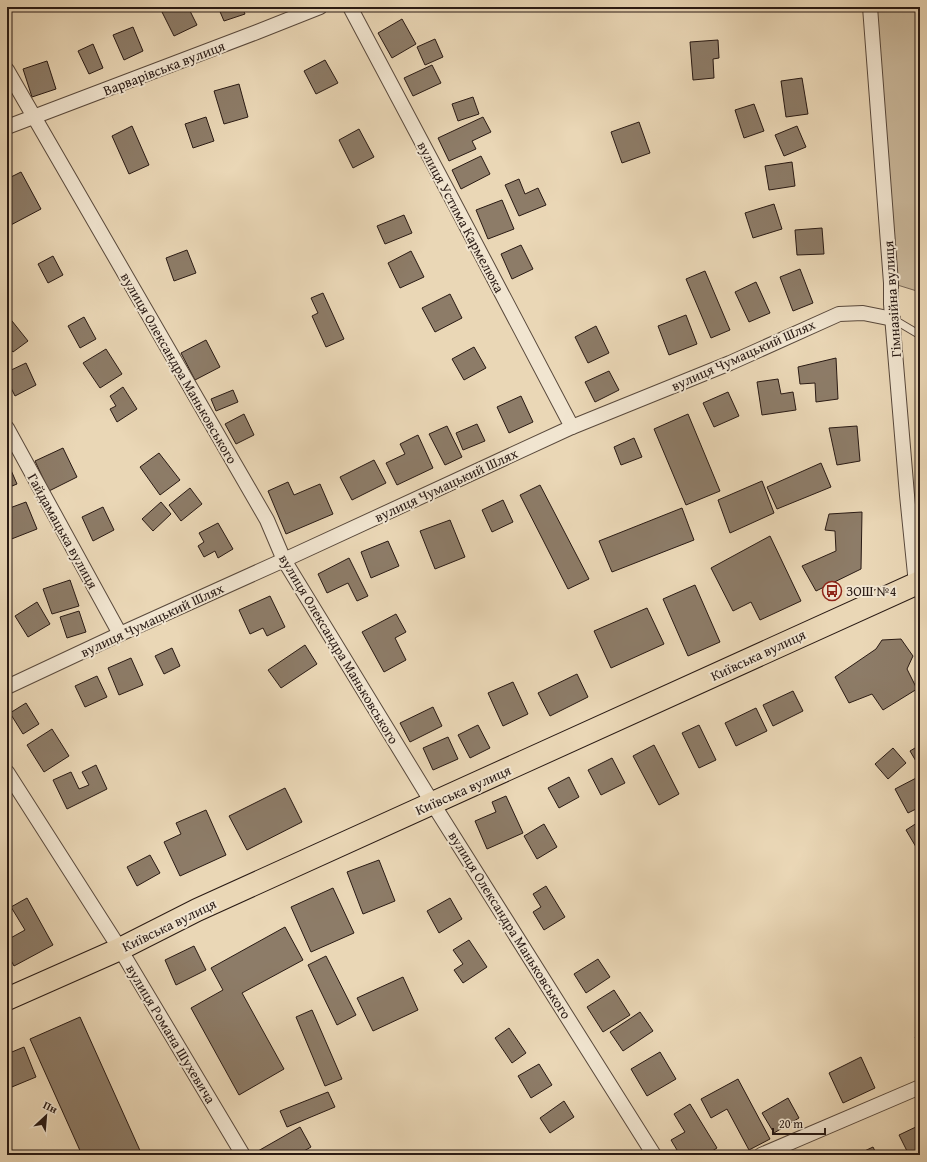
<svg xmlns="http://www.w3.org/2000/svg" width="927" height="1162" font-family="'Gentium Book Plus',serif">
  <rect width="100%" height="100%" fill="#ead7b6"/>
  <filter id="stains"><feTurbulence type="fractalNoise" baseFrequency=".005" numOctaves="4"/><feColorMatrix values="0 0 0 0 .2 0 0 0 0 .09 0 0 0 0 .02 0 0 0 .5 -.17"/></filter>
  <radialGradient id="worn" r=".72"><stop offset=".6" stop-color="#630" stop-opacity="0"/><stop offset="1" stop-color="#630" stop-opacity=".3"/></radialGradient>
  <!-- green -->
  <polygon fill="#c9b79a" stroke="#796857" points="870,7 920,7 920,292 891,283"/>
  <!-- building -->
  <g fill="#8d7c68" stroke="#291a14">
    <polygon points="166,7 188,7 197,25 174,36 161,10"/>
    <polygon points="218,7 242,7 245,14 224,21"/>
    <polygon points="476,7 487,7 478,11"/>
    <polygon points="402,19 416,44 392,58 378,33"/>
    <polygon points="133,27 143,51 124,60 113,35"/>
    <polygon points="435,39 443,57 425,65 417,47"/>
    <polygon points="718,40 719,58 713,59 714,78 693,80 690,42"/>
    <polygon points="93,44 103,68 89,74 78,51"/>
    <polygon points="325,60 338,83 316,94 304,71"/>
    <polygon points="47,61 56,89 32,97 23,69"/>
    <polygon points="432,65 441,83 413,96 404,78"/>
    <polygon points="802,78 808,114 786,117 781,81"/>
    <polygon points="239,84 248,117 224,124 214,91"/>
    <polygon points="473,97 479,114 458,121 452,104"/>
    <polygon points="754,104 764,131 744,138 735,110"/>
    <polygon points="206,117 214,141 193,148 185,124"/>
    <polygon points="483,117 491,132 472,141 476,149 449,161 438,138"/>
    <polygon points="639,122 650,153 622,163 611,132"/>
    <polygon points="132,126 149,165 129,174 112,136"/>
    <polygon points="797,126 806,147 784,156 775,135"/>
    <polygon points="359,129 374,157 353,168 339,140"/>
    <polygon points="481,156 490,174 461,189 452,170"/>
    <polygon points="792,162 795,186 769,190 765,166"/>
    <polygon points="21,172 41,209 7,227 7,179"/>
    <polygon points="519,179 525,194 538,188 546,205 519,216 505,185"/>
    <polygon points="502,200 514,229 488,239 476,210"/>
    <polygon points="774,204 782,229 753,238 745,213"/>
    <polygon points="404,215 412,233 385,244 377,226"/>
    <polygon points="822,228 824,254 797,255 795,230"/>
    <polygon points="521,245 533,269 512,279 501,254"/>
    <polygon points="187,250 196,273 174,281 166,258"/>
    <polygon points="411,251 424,277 400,288 388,263"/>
    <polygon points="53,256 63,275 48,283 38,264"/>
    <polygon points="800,269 813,303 793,311 780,277"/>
    <polygon points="705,271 730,330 711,338 686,279"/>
    <polygon points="756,282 770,313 749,322 735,292"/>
    <polygon points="323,293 344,339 326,347 312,316 318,313 311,298"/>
    <polygon points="450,294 462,318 435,332 422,308"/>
    <polygon points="686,315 697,344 669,355 658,326"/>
    <polygon points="8,316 28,341 13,352 7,345"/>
    <polygon points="84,317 96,339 80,348 68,326"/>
    <polygon points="596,326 609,353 588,363 575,337"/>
    <polygon points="206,340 220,367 195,380 181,353"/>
    <polygon points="474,347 486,368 464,380 452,359"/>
    <polygon points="106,349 122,374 100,388 83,363"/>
    <polygon points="836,358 838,399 816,402 815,383 800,384 798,367"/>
    <polygon points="26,363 36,385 15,396 7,380 7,372"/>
    <polygon points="609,371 619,390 595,402 585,382"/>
    <polygon points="778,379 781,394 793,392 796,410 762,415 757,382"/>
    <polygon points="123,387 137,409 117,422 110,409 116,406 110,396"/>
    <polygon points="233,390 238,402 216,411 211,399"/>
    <polygon points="728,392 739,416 714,427 703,403"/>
    <polygon points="521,396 533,422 509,433 497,407"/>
    <polygon points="244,414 254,435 236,444 225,424"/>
    <polygon points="688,414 720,491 686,505 654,429"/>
    <polygon points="477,424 485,441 463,450 456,433"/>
    <polygon points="447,426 462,457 445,465 429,434"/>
    <polygon points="857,426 860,461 837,465 829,428"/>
    <polygon points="418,435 433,468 397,485 386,463 405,454 400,444"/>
    <polygon points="634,438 642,457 621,465 614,447"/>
    <polygon points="63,448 77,477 49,491 35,461"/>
    <polygon points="159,453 180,480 160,495 140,467"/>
    <polygon points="374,460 386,483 352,500 340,477"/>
    <polygon points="7,461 17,484 7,488"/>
    <polygon points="821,463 831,487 777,509 767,487"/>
    <polygon points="762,481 774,513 730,533 718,500"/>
    <polygon points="288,482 294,495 320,484 333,514 286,534 268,491"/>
    <polygon points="540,485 589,579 568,589 520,495"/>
    <polygon points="190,488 202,504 181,521 169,505"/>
    <polygon points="503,500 513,522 492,532 482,510"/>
    <polygon points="26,502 37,529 9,540 7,535 7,509"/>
    <polygon points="161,502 171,514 153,531 142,519"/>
    <polygon points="103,507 114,530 93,541 82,517"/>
    <polygon points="682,508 694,540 612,572 599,541"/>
    <polygon points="862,512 861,569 816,591 802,566 836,551 835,531 825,530 829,514"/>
    <polygon points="450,520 465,557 435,569 420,531"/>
    <polygon points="218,523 233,549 218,558 215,551 204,557 198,546 204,542 199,533"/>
    <polygon points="770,536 801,601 760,620 751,602 733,611 711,568"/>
    <polygon points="388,541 399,566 371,578 361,552"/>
    <polygon points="349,558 368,596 357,601 348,583 327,593 318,574"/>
    <polygon points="70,580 79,606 52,614 43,589"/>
    <polygon points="695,585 720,642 688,656 663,599"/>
    <polygon points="270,596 285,627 267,636 263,628 250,634 239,610"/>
    <polygon points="37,602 50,624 28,637 15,616"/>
    <polygon points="647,608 664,644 611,668 594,631"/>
    <polygon points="79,611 86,632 67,638 60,617"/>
    <polygon points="396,614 406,632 395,638 406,660 384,672 362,632"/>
    <polygon points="901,639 913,656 907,669 917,689 883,710 872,694 849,703 835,677 876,649 882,640"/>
    <polygon points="305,645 317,664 281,688 268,670"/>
    <polygon points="172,648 180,666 164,674 155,656"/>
    <polygon points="131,658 143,685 119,695 108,668"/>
    <polygon points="577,674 588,697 550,716 538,693"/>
    <polygon points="97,676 107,697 85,707 75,686"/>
    <polygon points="513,682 528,714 503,726 488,693"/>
    <polygon points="793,691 803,711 773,726 763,705"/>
    <polygon points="26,703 39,724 23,734 10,713"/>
    <polygon points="433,707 442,726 410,742 400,723"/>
    <polygon points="756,708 767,731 736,746 725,723"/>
    <polygon points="478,725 490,748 470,758 458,735"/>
    <polygon points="699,725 716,760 699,768 682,733"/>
    <polygon points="52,729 69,756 44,772 27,745"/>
    <polygon points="448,737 458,759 433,770 423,748"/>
    <polygon points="654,745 679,794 659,805 633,756"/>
    <polygon points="920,745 920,768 910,751"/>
    <polygon points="893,748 906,763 888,779 875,764"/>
    <polygon points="612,758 625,783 601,795 588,770"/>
    <polygon points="96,765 107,789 67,809 53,780 71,772 79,789 89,785 82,772"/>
    <polygon points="920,776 920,807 908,813 895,789"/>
    <polygon points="569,777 579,797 559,808 548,788"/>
    <polygon points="285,788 302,822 247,850 229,816"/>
    <polygon points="506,796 523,833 487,849 475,821 496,812 492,802"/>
    <polygon points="206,810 226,855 180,876 164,842 181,834 176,823"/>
    <polygon points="920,821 920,844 916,847 906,830"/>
    <polygon points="544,824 557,847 537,859 524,836"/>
    <polygon points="150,855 160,873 137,886 127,867"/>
    <polygon points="379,860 395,901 363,914 347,872"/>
    <polygon points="546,886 565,917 544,930 533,912 541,907 533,894"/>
    <polygon points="333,888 354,933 311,952 291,907"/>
    <polygon points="27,898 53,945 14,966 7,953 7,940 25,930 11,907"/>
    <polygon points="450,898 462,919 439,933 427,911"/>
    <polygon points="285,927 303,960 242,993 284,1069 239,1095 191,1008 223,990 211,968"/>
    <polygon points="469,940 487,967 463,983 454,970 463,964 453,950"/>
    <polygon points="194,946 206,970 176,985 165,960"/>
    <polygon points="326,956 356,1015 337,1025 308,965"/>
    <polygon points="598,959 610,977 586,993 574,974"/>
    <polygon points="403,977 418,1010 373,1031 357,998"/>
    <polygon points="614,990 630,1015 603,1032 587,1007"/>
    <polygon points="312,1010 342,1079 325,1086 296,1017"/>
    <polygon points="640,1012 653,1031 623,1051 610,1032"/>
    <polygon points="80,1017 142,1155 82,1155 30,1039"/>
    <polygon points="509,1028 526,1053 512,1063 495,1038"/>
    <polygon points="920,1034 920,1045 915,1037"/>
    <polygon points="24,1047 36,1077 7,1089 7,1054"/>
    <polygon points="660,1052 676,1079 647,1096 631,1069"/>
    <polygon points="861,1057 875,1088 843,1103 829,1073"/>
    <polygon points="539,1064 552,1085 531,1098 518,1076"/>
    <polygon points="738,1079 770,1139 749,1150 727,1109 711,1118 701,1099"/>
    <polygon points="328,1092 335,1107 287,1127 280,1111"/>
    <polygon points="788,1098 799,1118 774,1133 762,1113"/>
    <polygon points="564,1101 574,1117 550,1133 540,1118"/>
    <polygon points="690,1104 717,1148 706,1155 680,1155 671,1140 685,1132 674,1114"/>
    <polygon points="920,1125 920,1155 909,1155 899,1135"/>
    <polygon points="300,1127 311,1147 297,1155 261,1155 258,1151"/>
    <polygon points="873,1147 877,1155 856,1155"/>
  </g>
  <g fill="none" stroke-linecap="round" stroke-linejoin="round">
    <!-- lane casing -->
    <g stroke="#59493c" stroke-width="9">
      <polyline id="lane" points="893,319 920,335"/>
    </g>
    <!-- street casing -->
    <g stroke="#59493c" stroke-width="16">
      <g id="street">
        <polyline points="350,7 452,199 572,427"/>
        <polyline points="870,7 891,283 891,304 907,495 916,584 920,590"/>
        <polyline points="7,70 267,520 284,560 433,804 654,1155"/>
        <polyline points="7,127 257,32 320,7"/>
        <polyline points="7,428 120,634"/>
        <polyline points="7,687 120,634 284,560 572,427 730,363 839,314 863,313 893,319"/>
        <polyline points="7,772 120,949 243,1155"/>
        <polyline points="761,1155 920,1087"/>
      </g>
    </g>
    <!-- primary casing -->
    <g stroke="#291a14" stroke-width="24">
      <polyline id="primary" points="7,999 120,949 197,910 920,582"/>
    </g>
    <!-- lane -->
    <use href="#lane" stroke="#f1e5d0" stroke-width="7"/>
    <!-- street -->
    <use href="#street" stroke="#f1e5d0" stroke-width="14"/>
    <!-- primary -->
    <use href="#primary" stroke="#ead7b6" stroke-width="22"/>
  </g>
  <!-- icons -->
  <defs>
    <g id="bus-ring" transform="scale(1)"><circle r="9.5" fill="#f1e5d0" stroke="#8f2418" stroke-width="1.5"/><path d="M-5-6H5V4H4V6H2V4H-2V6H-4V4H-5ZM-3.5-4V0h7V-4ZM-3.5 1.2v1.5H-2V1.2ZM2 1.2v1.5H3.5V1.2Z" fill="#8f2418"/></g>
  </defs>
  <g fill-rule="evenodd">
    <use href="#bus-ring" x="832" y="591"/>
  </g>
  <g text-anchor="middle" stroke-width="4" stroke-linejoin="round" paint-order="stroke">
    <!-- street labels -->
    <g font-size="14" fill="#291a14" stroke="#f1e5d0">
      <text transform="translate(164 68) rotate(-21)" y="5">Варварівська вулиця</text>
      <text transform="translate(461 217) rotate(62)" y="5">вулиця Устима Кармелюка</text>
      <text transform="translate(892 299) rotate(-94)" y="5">Гімназійна вулиця</text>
      <text transform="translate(743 355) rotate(-24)" y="5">вулиця Чумацький Шлях</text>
      <text transform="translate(179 368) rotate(60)" y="5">вулиця Олександра Маньковського</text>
      <text transform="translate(446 485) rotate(-25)" y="5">вулиця Чумацький Шлях</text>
      <text transform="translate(63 531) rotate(61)" y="5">Гайдамацька вулиця</text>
      <text transform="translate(152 620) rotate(-25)" y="5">вулиця Чумацький Шлях</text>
      <text transform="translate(339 649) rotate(59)" y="5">вулиця Олександра Маньковського</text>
      <text transform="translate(758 655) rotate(-25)" y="5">Київська вулиця</text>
      <text transform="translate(463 790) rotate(-24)" y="5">Київська вулиця</text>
      <text transform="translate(169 925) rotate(-26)" y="5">Київська вулиця</text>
      <text transform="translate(510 925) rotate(58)" y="5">вулиця Олександра Маньковського</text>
      <text transform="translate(171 1034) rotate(59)" y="5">вулиця Романа Шухевича</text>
    </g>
    <!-- poi labels -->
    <g font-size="14" fill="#291a14" stroke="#f1e5d0" text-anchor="start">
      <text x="846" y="596">ЗОШ №4</text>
    </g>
  </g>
  <!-- margin -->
  <rect width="927" height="1162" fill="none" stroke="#ead7b6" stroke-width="24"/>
  <rect x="8" y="8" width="911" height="1146" fill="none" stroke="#291a14" stroke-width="2"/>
  <rect x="12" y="12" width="903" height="1138" fill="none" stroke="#291a14"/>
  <!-- north arrow -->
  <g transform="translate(46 1116) rotate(26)" stroke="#f1e5d0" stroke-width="3" paint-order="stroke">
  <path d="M0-3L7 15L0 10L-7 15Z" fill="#291a14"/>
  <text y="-6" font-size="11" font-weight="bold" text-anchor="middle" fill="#291a14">Пн</text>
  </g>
  <!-- scale -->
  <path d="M773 1128v6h52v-6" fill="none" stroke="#291a14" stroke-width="2"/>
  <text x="779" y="1128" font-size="12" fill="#291a14" stroke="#f1e5d0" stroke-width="3" paint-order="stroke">20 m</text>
  <rect width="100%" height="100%" filter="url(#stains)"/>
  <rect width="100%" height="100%" fill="url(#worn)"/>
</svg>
